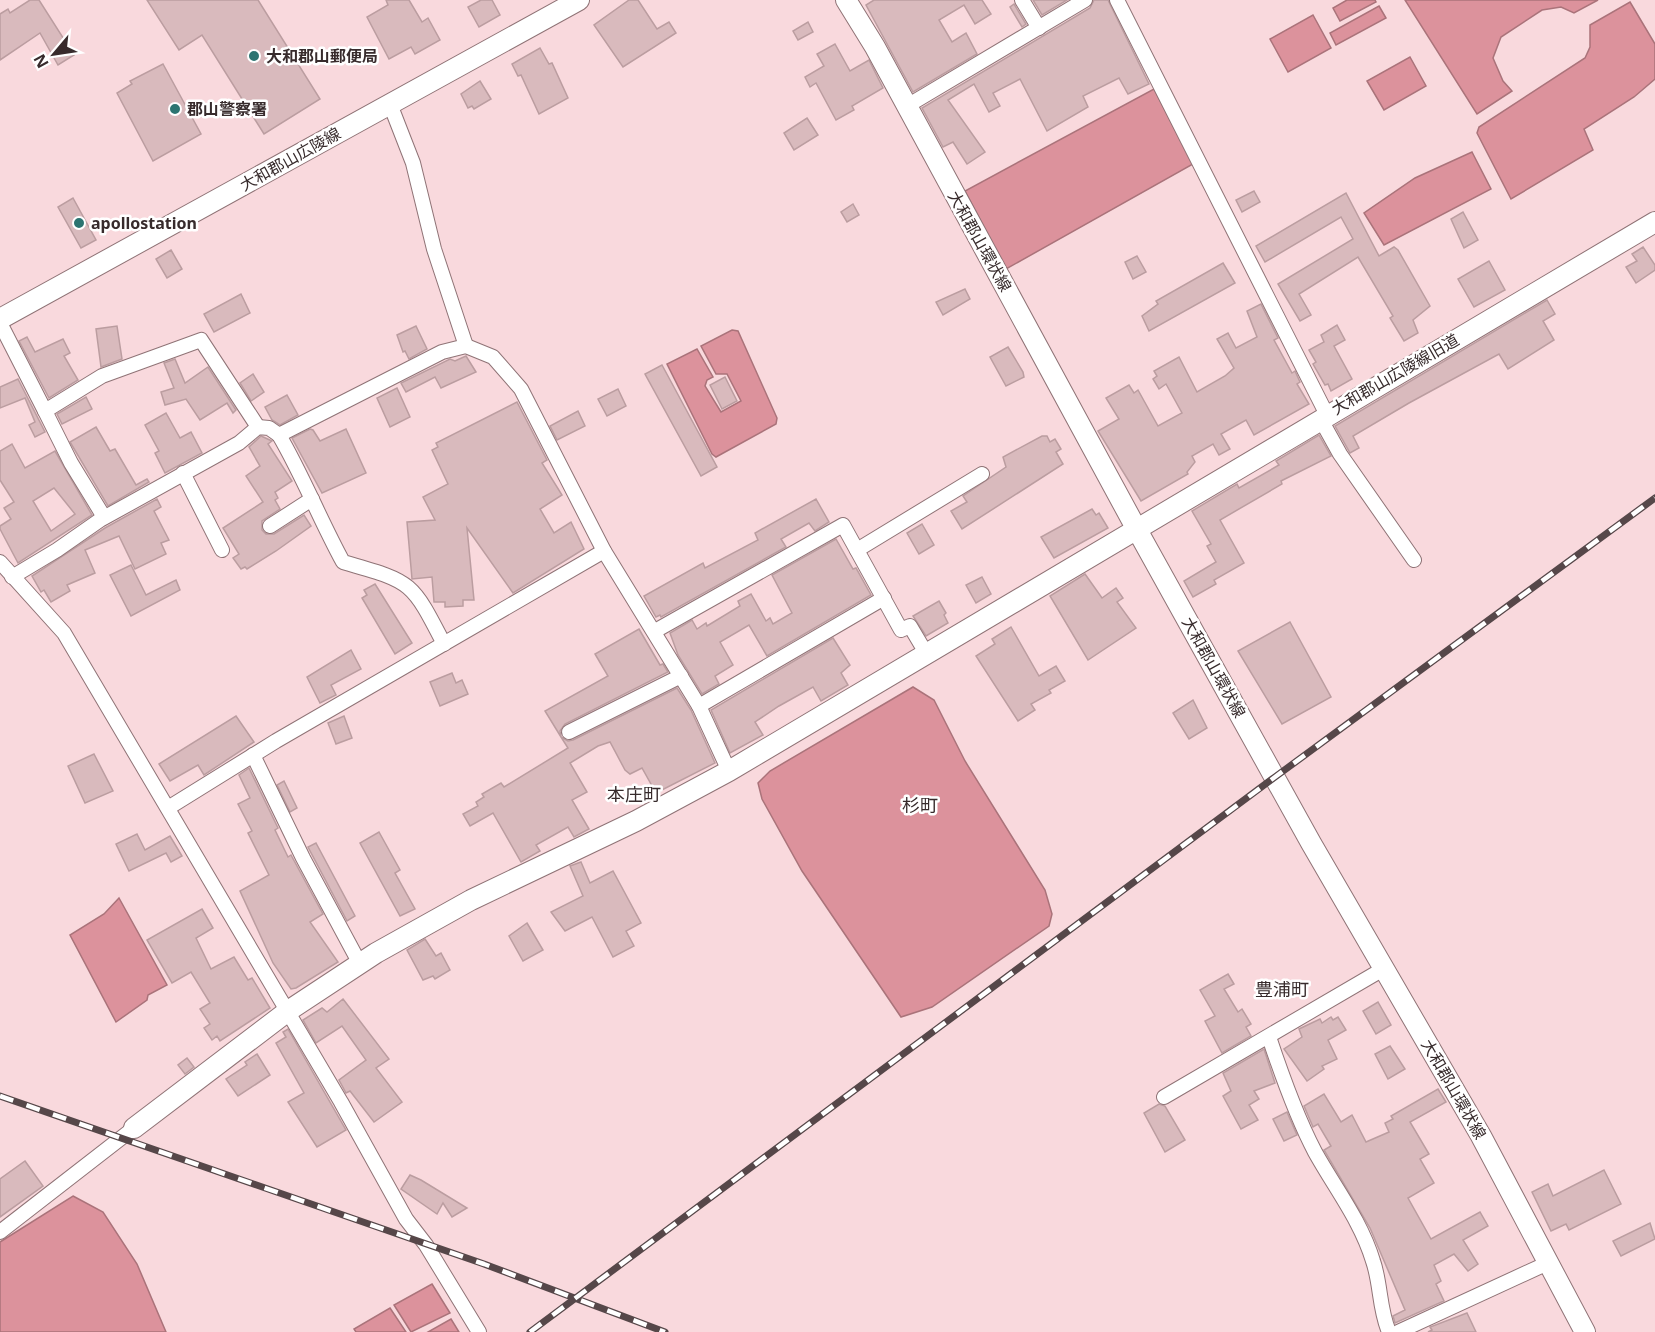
<svg xmlns="http://www.w3.org/2000/svg" width="1655" height="1332" font-family="'Noto Sans','Noto Sans JP',sans-serif">
  <rect width="100%" height="100%" fill="#f9d9dd"/>
  <!-- water -->
  <g fill="#dc929c" stroke="#aa737a" stroke-width="1.5">
    <polygon points="1347,0 1375,0 1376,2 1340,21 1333,8"/>
    <polygon points="1405,0 1598,0 1574,13 1561,7 1542,10 1501,37 1493,58 1503,81 1512,91 1477,114"/>
    <polygon points="1630,2 1655,44 1655,79 1634,97 1584,129 1593,150 1511,199 1477,133 1479,127 1585,58 1590,47 1590,25"/>
    <polygon points="1379,6 1386,18 1336,45 1330,33"/>
    <polygon points="1313,15 1331,48 1288,72 1270,39"/>
    <polygon points="1410,57 1426,86 1384,110 1367,81"/>
    <polygon points="1154,89 1193,164 1006,269 965,191"/>
    <polygon points="1472,152 1491,189 1384,245 1364,213 1415,178"/>
    <polygon points="732,330 738,331 777,418 776,424 716,457 712,454 667,364 697,349 713,377 707,380 705,386 721,412 741,401 727,374 716,374 701,346"/>
    <polygon points="913,687 934,700 965,761 1045,890 1052,914 1049,926 932,1007 901,1017 802,871 762,799 758,783 770,771"/>
    <polygon points="119,898 167,985 148,995 147,1000 116,1022 70,935 104,914"/>
    <polygon points="73,1196 103,1212 137,1264 166,1332 0,1332 0,1242"/>
    <polygon points="432,1284 450,1313 411,1332 394,1305"/>
    <polygon points="390,1308 406,1332 356,1332 354,1329"/>
    <polygon points="451,1319 459,1332 428,1332"/>
  </g>
  <!-- building -->
  <g fill="#d9babd" stroke="#bb9da0" stroke-width="1.5" fill-rule="evenodd">
    <polygon points="30,0 39,0 74,55 58,65 40,33 0,60 0,14 8,9 10,13"/>
    <polygon points="147,0 258,0 320,99 264,134 202,35 179,50"/>
    <polygon points="386,0 409,0 422,22 428,18 440,40 415,54 411,47 389,59 367,17 388,5"/>
    <polygon points="481,0 492,0 500,15 479,27 468,7"/>
    <polygon points="629,0 638,0 657,29 669,22 676,33 623,67 594,25"/>
    <polygon points="874,0 982,0 991,14 975,24 964,5 939,20 952,42 966,33 977,54 913,92 866,5"/>
    <polygon points="1033,0 1067,0 1042,15"/>
    <polygon points="1094,0 1108,0 1149,84 1128,94 1119,78 1083,96 1088,107 1047,131 1020,79 993,93 1000,106 989,112 974,84 948,100 985,152 967,164 953,142 943,147 922,108 1090,8"/>
    <polygon points="1014,4 1026,24 1022,27 1010,7"/>
    <polygon points="808,22 813,32 798,40 793,31"/>
    <polygon points="835,44 850,71 869,60 883,88 852,106 854,110 836,120 816,83 810,87 805,77 824,66 817,54"/>
    <polygon points="540,48 549,64 552,63 568,98 539,114 521,75 518,76 512,64"/>
    <polygon points="163,64 201,134 153,161 117,93 132,84 130,81"/>
    <polygon points="480,81 491,99 474,109 472,106 468,108 461,94"/>
    <polygon points="807,118 818,135 794,150 784,133"/>
    <polygon points="1254,191 1260,202 1242,212 1236,200"/>
    <polygon points="1346,193 1379,256 1394,247 1398,250 1430,306 1413,320 1418,333 1404,341 1390,318 1393,316 1358,257 1299,294 1311,315 1300,321 1278,284 1353,239 1341,217 1265,262 1256,246"/>
    <polygon points="73,198 96,240 81,248 58,207"/>
    <polygon points="853,204 859,215 847,222 841,212"/>
    <polygon points="1463,212 1478,240 1464,248 1451,219"/>
    <polygon points="1643,247 1655,265 1655,270 1636,283 1626,267 1637,261 1632,254"/>
    <polygon points="171,250 182,269 167,278 156,259"/>
    <polygon points="1137,256 1146,272 1133,279 1125,262"/>
    <polygon points="1489,261 1505,290 1474,307 1458,279"/>
    <polygon points="1223,263 1235,283 1149,331 1142,316 1158,304 1156,301"/>
    <polygon points="965,289 970,299 943,315 936,302"/>
    <polygon points="241,294 250,313 214,332 204,314"/>
    <polygon points="1547,300 1555,314 1543,321 1554,340 1508,369 1499,354 1409,403 1353,436 1359,448 1350,453 1335,426"/>
    <polygon points="1261,304 1278,338 1274,340 1292,373 1295,371 1300,382 1297,384 1309,404 1254,435 1246,420 1221,434 1230,449 1219,455 1213,444 1192,456 1195,462 1187,472 1188,474 1141,501 1098,431 1119,419 1106,398 1129,385 1134,393 1138,390 1158,426 1182,413 1166,384 1159,389 1153,379 1157,376 1154,371 1179,357 1197,392 1225,376 1234,368 1217,339 1228,333 1236,348 1257,337 1247,311"/>
    <polygon points="1337,325 1345,340 1334,346 1352,379 1331,391 1328,384 1325,385 1313,364 1316,362 1309,350 1324,342 1321,335"/>
    <polygon points="117,326 122,359 101,367 96,329"/>
    <polygon points="416,326 427,349 409,359 405,351 403,352 397,335"/>
    <polygon points="27,337 35,352 63,339 70,353 64,356 78,380 49,398 19,341"/>
    <polygon points="1008,347 1023,372 1024,377 1006,386 990,357"/>
    <polygon points="466,356 476,372 441,388 435,377 406,392 401,383 450,359 455,361"/>
    <polygon points="175,359 185,383 208,367 236,410 233,413 227,403 200,420 186,399 165,405 161,392 174,388 164,363"/>
    <polygon points="662,365 717,467 701,476 645,374"/>
    <polygon points="253,374 264,392 251,401 240,383"/>
    <polygon points="725,377 737,401 722,409 710,385"/>
    <polygon points="18,379 45,432 35,437 29,425 35,422 25,398 0,408 0,387"/>
    <polygon points="397,388 410,417 390,427 377,398"/>
    <polygon points="618,389 626,406 607,416 598,399"/>
    <polygon points="287,395 298,415 280,425 272,420 265,407"/>
    <polygon points="86,397 92,409 62,424 57,414"/>
    <polygon points="517,402 547,460 542,463 562,495 540,509 554,533 571,522 584,549 513,593 467,528 474,600 463,600 463,606 445,607 445,602 434,602 432,577 412,579 407,522 435,520 423,497 448,484 432,450 438,447 436,443"/>
    <polygon points="578,411 585,426 557,440 550,426"/>
    <polygon points="166,413 180,438 191,432 202,453 165,473 155,453 159,451 145,425"/>
    <polygon points="96,427 110,451 115,449 136,485 147,479 149,482 108,506 70,442"/>
    <polygon points="310,429 313,430 320,441 346,429 366,473 322,493 292,438"/>
    <polygon points="1319,435 1331,456 1281,481 1282,484 1220,520 1244,563 1214,580 1216,584 1193,597 1184,581 1216,562 1207,546 1211,544 1192,511 1237,484 1239,488 1279,465 1276,461"/>
    <polygon points="261,436 272,441 268,444 292,481 275,492 278,498 275,500 280,509 262,521 262,530 266,534 274,534 304,515 311,526 276,551 247,569 245,567 241,569 233,558 239,554 223,528 263,502 246,476 260,466 249,447"/>
    <polygon points="1042,436 1047,436 1050,442 1055,439 1061,449 1056,452 1063,464 962,529 951,511 967,502 963,496 1006,467 1003,457"/>
    <path d="M 12,444 L 25,468 L 55,451 L 92,515 L 18,563 L 0,529 L 0,526 L 11,519 L 4,508 L 14,502 L 0,480 L 0,451 ZM 54,488 L 75,514 L 51,531 L 33,501 Z"/>
    <polygon points="157,499 161,507 154,511 169,540 161,543 166,554 135,569 119,536 85,550 95,573 67,585 70,591 51,602 44,590 41,592 32,576 105,528"/>
    <polygon points="816,499 829,522 815,531 809,523 781,539 786,547 661,617 660,615 656,617 644,596 703,563 705,568 758,540 755,533"/>
    <polygon points="1092,509 1096,515 1099,513 1108,528 1054,558 1041,537"/>
    <polygon points="922,524 934,545 919,554 907,533"/>
    <polygon points="836,539 853,569 856,568 871,595 767,656 749,625 720,642 733,665 715,676 719,684 702,694 678,655 670,633 692,620 697,629 706,623 707,626 740,606 738,601 751,594 766,621 770,618 773,624 792,613 772,575"/>
    <polygon points="131,565 146,595 176,580 180,590 131,616 110,575"/>
    <polygon points="1085,574 1102,598 1116,588 1123,598 1117,602 1136,628 1088,660 1050,596"/>
    <polygon points="982,577 991,594 976,603 966,585"/>
    <polygon points="375,584 412,643 395,654 362,598 367,595 364,590"/>
    <polygon points="939,601 946,613 944,615 948,623 926,636 913,616"/>
    <polygon points="1290,622 1331,697 1282,724 1238,651"/>
    <polygon points="1011,627 1039,676 1056,666 1065,681 1049,690 1051,693 1031,704 1035,710 1018,721 976,656 995,644 992,639"/>
    <polygon points="639,629 660,665 663,664 668,672 565,724 560,731 561,737 545,711 608,676 595,654"/>
    <polygon points="833,638 850,665 841,673 848,685 821,701 813,687 779,706 755,722 763,735 730,753 711,710"/>
    <polygon points="351,650 361,669 331,685 336,695 320,703 307,677"/>
    <polygon points="452,673 456,683 462,680 468,694 440,706 430,682"/>
    <polygon points="677,688 691,710 715,763 656,793 642,768 630,774 625,770 610,742 598,746 570,763 587,792 572,800 589,829 574,837 568,827 536,845 540,851 521,862 493,813 470,826 463,814 478,806 476,802 484,797 482,794 501,783 504,787 568,748 561,737 568,741 573,740"/>
    <polygon points="1193,700 1207,728 1189,739 1173,713"/>
    <polygon points="236,716 254,742 204,775 198,765 170,781 159,764"/>
    <polygon points="344,716 352,738 336,744 328,723"/>
    <polygon points="94,754 113,791 85,803 68,766"/>
    <polygon points="249,768 278,828 275,830 288,857 291,855 323,914 310,922 338,962 296,988 291,989 273,963 240,891 269,875 248,833 252,831 238,804 250,798 239,775"/>
    <polygon points="284,781 297,808 290,812 277,785"/>
    <polygon points="379,832 400,870 395,873 415,909 400,916 360,843"/>
    <polygon points="137,834 145,850 170,836 182,856 171,862 166,853 129,871 116,844"/>
    <polygon points="316,843 355,916 347,921 308,847"/>
    <polygon points="581,862 590,883 613,871 641,923 626,931 634,946 613,957 592,917 565,931 551,912 583,896 570,866"/>
    <polygon points="202,909 213,928 196,938 211,969 234,957 248,980 252,978 270,1008 220,1041 217,1036 212,1040 204,1028 210,1024 200,1009 210,1003 191,972 172,983 147,940"/>
    <polygon points="527,923 543,950 523,961 509,936"/>
    <polygon points="425,939 436,956 441,953 450,970 435,979 433,976 423,980 407,950"/>
    <polygon points="1228,974 1234,984 1224,989 1238,1012 1242,1009 1251,1024 1246,1027 1251,1036 1222,1053 1205,1021 1215,1016 1200,990"/>
    <polygon points="343,999 389,1059 376,1068 402,1102 374,1122 350,1091 346,1093 339,1080 366,1060 349,1036 342,1026 316,1043 303,1020 322,1008 327,1012"/>
    <polygon points="1378,1002 1391,1025 1376,1034 1363,1011"/>
    <polygon points="1331,1017 1333,1020 1338,1017 1346,1030 1328,1040 1337,1059 1322,1066 1324,1069 1307,1081 1284,1049 1302,1037 1299,1029 1320,1019 1322,1023"/>
    <polygon points="288,1029 346,1130 317,1147 288,1102 304,1093 276,1043 286,1037 283,1032"/>
    <polygon points="1390,1046 1405,1069 1388,1079 1375,1054"/>
    <polygon points="1264,1049 1275,1083 1254,1091 1259,1099 1249,1105 1258,1120 1241,1129 1223,1096 1231,1091 1223,1073"/>
    <polygon points="257,1054 270,1075 238,1096 226,1079 247,1065 245,1062"/>
    <polygon points="187,1058 194,1067 185,1074 178,1065"/>
    <polygon points="1438,1089 1446,1102 1410,1122 1429,1154 1420,1159 1434,1183 1408,1198 1431,1239 1480,1212 1488,1226 1463,1240 1478,1264 1468,1271 1454,1254 1434,1265 1441,1281 1436,1284 1444,1301 1395,1323 1393,1316 1405,1310 1370,1228 1324,1150 1331,1146 1318,1124 1313,1127 1304,1106 1324,1094 1341,1122 1352,1115 1366,1142 1389,1132 1385,1123 1393,1119 1391,1116"/>
    <polygon points="1159,1104 1165,1106 1185,1140 1165,1152 1144,1113"/>
    <polygon points="1287,1112 1297,1135 1284,1141 1273,1119"/>
    <polygon points="25,1161 43,1186 0,1217 0,1179"/>
    <polygon points="1604,1170 1621,1204 1569,1230 1566,1224 1551,1231 1532,1192 1548,1184 1553,1196"/>
    <polygon points="410,1175 421,1180 467,1208 452,1217 443,1203 437,1214 401,1189"/>
    <polygon points="1650,1223 1655,1239 1621,1256 1613,1241"/>
    <polygon points="1467,1313 1476,1332 1428,1332 1432,1330 1430,1327"/>
  </g>
  <g fill="none" stroke-linecap="round" stroke-linejoin="round">
    <!-- street casing -->
    <g stroke="#8f7376" stroke-width="16">
      <g id="street">
        <polyline points="1022,0 1039,28"/>
        <polyline points="1117,0 1327,415"/>
        <polyline points="390,104 413,163 434,249 466,346"/>
        <polyline points="907,106 1085,0"/>
        <polyline points="0,323 45,411 102,376 201,340 258,427"/>
        <polyline points="45,411 71,463 104,517"/>
        <polyline points="1320,418 1340,454 1414,560"/>
        <path d="M 279,435 C 303,476 320,520 343,562 C 412,582 411,580 444,644"/>
        <polyline points="183,473 222,550"/>
        <polyline points="270,526 312,499"/>
        <polyline points="857,550 982,474"/>
        <polyline points="0,562 64,633 341,1102 406,1219 426,1245 479,1332"/>
        <polyline points="12,577 57,550 100,520 239,443 258,427 269,428 279,435 442,352 466,346 493,357 521,389 604,551 699,706 729,771"/>
        <polyline points="655,631 843,525 901,630 910,626 926,653"/>
        <polyline points="699,706 884,598"/>
        <polyline points="569,732 681,676"/>
        <polyline points="253,755 303,858 360,964"/>
        <polyline points="168,808 276,741 604,551"/>
        <path d="M 1269,1037 C 1282,1076 1296,1116 1315,1152 C 1335,1188 1361,1221 1373,1261 C 1381,1284 1379,1309 1389,1332"/>
        <polyline points="1164,1097 1385,968"/>
        <polyline points="0,1232 134,1128"/>
        <polyline points="1398,1332 1550,1262"/>
      </g>
    </g>
    <!-- secondary casing -->
    <g stroke="#8f7376" stroke-width="22">
      <g id="secondary">
        <polyline points="846,0 875,47 1136,528 1311,843 1481,1136 1585,1332"/>
        <polyline points="0,319 579,0"/>
        <polyline points="134,1128 288,1011 376,953 471,900 636,821 729,771 1655,222"/>
      </g>
    </g>
    <!-- street -->
    <use href="#street" stroke="#fff" stroke-width="14"/>
    <!-- secondary -->
    <use href="#secondary" stroke="#fff" stroke-width="20"/>
    <!-- rail casing -->
    <g stroke="#564749" stroke-width="7">
      <g id="rail">
        <polyline points="0,1096 484,1264 665,1332"/>
        <polyline points="530,1332 1275,777 1655,498"/>
      </g>
    </g>
    <!-- rail -->
    <use href="#rail" stroke="#fff" stroke-width="4.5" stroke-dasharray="14" stroke-linecap="butt"/>
  </g>
  <!-- markers -->
  <g fill="#2b7471" stroke="#fff" stroke-width="2">
    <circle cx="254" cy="56" r="6"/>
    <circle cx="175" cy="109" r="6"/>
    <circle cx="79" cy="223" r="6"/>
  </g>
  <g text-anchor="middle" stroke-width="5" stroke-linejoin="round" paint-order="stroke">
    <!-- poi labels -->
    <g font-size="16" font-weight="bold" fill="#372b2c" stroke="#fff" text-anchor="start">
      <text x="266" y="62">大和郡山郵便局</text>
      <text x="187" y="115">郡山警察署</text>
      <text x="91" y="229">apollostation</text>
    </g>
    <!-- street labels -->
    <g font-size="16" fill="#372b2c" stroke="#fff">
      <text transform="translate(290 159) rotate(-29)" y="6">大和郡山広陵線</text>
      <text transform="translate(980 241) rotate(61)" y="6">大和郡山環状線</text>
      <text transform="translate(1395 374) rotate(-30)" y="6">大和郡山広陵線旧道</text>
      <text transform="translate(1214 667) rotate(61)" y="6">大和郡山環状線</text>
      <text transform="translate(1454 1089) rotate(60)" y="6">大和郡山環状線</text>
    </g>
    <!-- neighbourhood labels -->
    <g font-size="18" fill="#372b2c" stroke="#fff">
      <text x="634" y="801">本庄町</text>
      <text x="920" y="812">杉町</text>
      <text x="1282" y="996">豊浦町</text>
    </g>
  </g>
  <!-- north arrow -->
  <g transform="translate(54 54) rotate(241)" stroke="#ffffff" stroke-width="4.5" paint-order="stroke">
  <path d="M0-4.5L10 22L0 15L-10 22Z" fill="#372b2c"/>
  <text y="-9" font-size="16" font-weight="bold" text-anchor="middle" fill="#372b2c">N</text>
  </g>
</svg>
